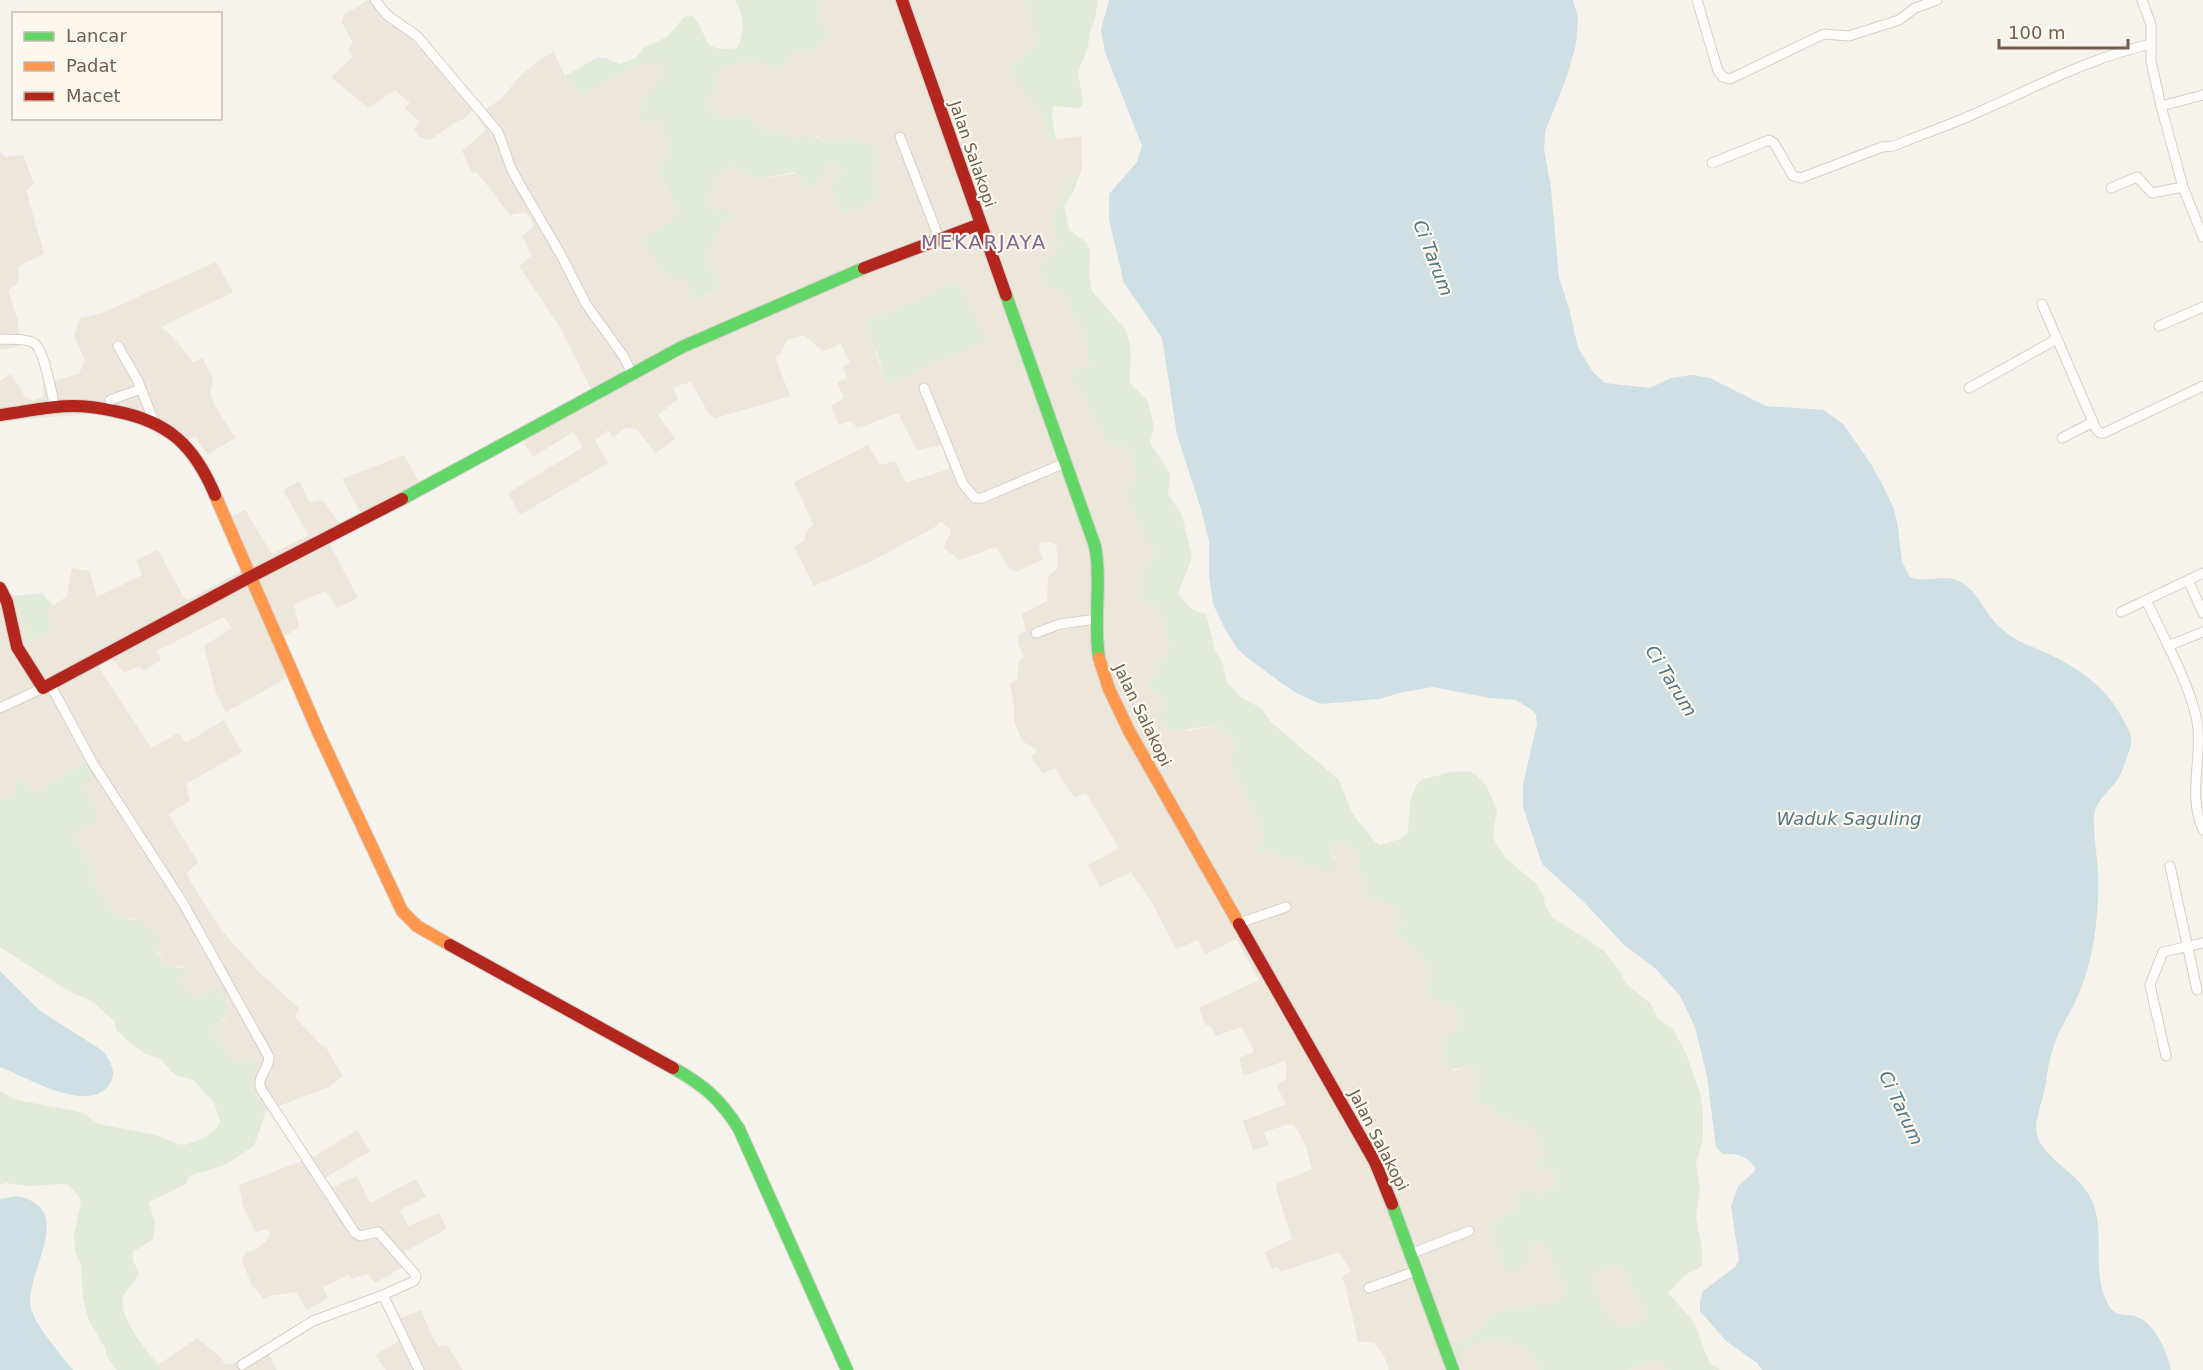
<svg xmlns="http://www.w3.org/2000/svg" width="2203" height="1370" font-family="'DejaVu Sans',sans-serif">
  <rect width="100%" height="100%" fill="#f5f3ec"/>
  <!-- residential -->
  <g fill="#ede6da" fill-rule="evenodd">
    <polygon points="368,0 379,0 479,103 464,119 459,120 430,140 419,137 414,130 419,122 405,108 410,103 395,90 368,108 331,77 353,57 348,49 353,42 342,23 344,15"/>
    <path d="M 817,0 L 1023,0 L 1030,12 L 1038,45 L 1014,63 L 1020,89 L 1042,116 L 1050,140 L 1081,136 L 1082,170 L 1079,176 L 1066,177 L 1065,191 L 1051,217 L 1059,247 L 1061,290 L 1086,341 L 1089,365 L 1073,371 L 1107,445 L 1128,448 L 1137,477 L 1154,547 L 1151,561 L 1144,570 L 1142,592 L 1145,605 L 1158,608 L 1170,649 L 1164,658 L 1159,676 L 1149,679 L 1153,692 L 1161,693 L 1164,705 L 1157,715 L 1188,731 L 1212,726 L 1221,729 L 1229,735 L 1237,750 L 1237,779 L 1260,822 L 1264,837 L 1256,847 L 1295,856 L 1305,866 L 1316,867 L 1335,858 L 1330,847 L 1344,839 L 1360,860 L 1356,866 L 1365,881 L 1367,900 L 1379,900 L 1398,909 L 1402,922 L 1395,931 L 1398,938 L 1406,941 L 1418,950 L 1433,979 L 1439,1005 L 1452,1005 L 1459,1015 L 1459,1027 L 1443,1038 L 1453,1071 L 1469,1066 L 1474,1068 L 1480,1084 L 1480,1105 L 1491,1107 L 1496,1114 L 1507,1117 L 1516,1126 L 1534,1129 L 1545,1153 L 1536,1164 L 1538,1168 L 1540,1171 L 1552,1170 L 1557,1185 L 1537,1194 L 1528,1189 L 1517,1193 L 1518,1209 L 1489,1223 L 1530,1259 L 1531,1246 L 1543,1242 L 1565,1292 L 1563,1299 L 1548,1306 L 1545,1306 L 1542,1302 L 1517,1309 L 1508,1307 L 1487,1317 L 1482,1328 L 1466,1339 L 1454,1342 L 1462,1350 L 1494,1338 L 1532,1352 L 1540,1370 L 1389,1370 L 1384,1356 L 1374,1342 L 1358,1342 L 1347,1292 L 1342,1277 L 1351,1271 L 1339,1252 L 1280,1272 L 1278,1267 L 1272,1269 L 1265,1252 L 1292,1239 L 1276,1189 L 1278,1183 L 1312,1169 L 1305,1143 L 1294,1125 L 1286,1125 L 1264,1132 L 1269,1145 L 1253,1150 L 1243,1121 L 1286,1104 L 1277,1087 L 1279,1083 L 1286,1079 L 1287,1067 L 1284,1061 L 1244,1076 L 1239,1058 L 1254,1052 L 1242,1027 L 1216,1036 L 1210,1025 L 1205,1025 L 1199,1008 L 1259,980 L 1236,939 L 1205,955 L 1198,940 L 1176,949 L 1151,901 L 1131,872 L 1100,887 L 1088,865 L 1119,848 L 1086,793 L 1074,797 L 1055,768 L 1042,773 L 1031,757 L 1037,750 L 1022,741 L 1014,721 L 1014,705 L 1010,685 L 1018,678 L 1018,662 L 1024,657 L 1018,643 L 1019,635 L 1026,631 L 1022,614 L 1047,601 L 1048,576 L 1057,569 L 1058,558 L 1056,545 L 1053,543 L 1041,542 L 1039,550 L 1043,559 L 1016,572 L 1009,568 L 996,547 L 959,560 L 943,547 L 951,533 L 950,529 L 940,521 L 935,527 L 868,563 L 814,586 L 794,547 L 804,541 L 806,532 L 813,524 L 794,482 L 868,445 L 880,465 L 895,461 L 906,483 L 949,469 L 942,445 L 917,450 L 898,413 L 858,428 L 850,421 L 839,425 L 831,406 L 844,398 L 837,382 L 847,378 L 843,366 L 850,363 L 840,342 L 833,348 L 822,351 L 804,335 L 787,340 L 781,353 L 775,357 L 790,396 L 716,418 L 709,414 L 691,382 L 673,387 L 678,399 L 658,415 L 675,439 L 656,453 L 636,429 L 625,428 L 613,437 L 608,430 L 595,440 L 608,463 L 520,515 L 508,493 L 583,447 L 573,432 L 533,457 L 517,431 L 591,389 L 558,324 L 519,266 L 531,256 L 523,236 L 534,226 L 532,220 L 525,212 L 510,215 L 476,171 L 473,174 L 462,151 L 486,130 L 476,115 L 501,99 L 518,78 L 540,59 L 554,52 L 565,76 L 582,97 L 621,73 L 657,60 L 665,72 L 642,104 L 660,119 L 670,154 L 659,174 L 680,215 L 684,279 L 697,300 L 722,286 L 707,260 L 706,251 L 715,241 L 718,226 L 730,220 L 713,209 L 708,198 L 713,178 L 735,165 L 754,180 L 823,169 L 832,162 L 879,197 L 873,174 L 850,138 L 823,141 L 817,136 L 805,136 L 796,139 L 770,134 L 747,115 L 727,120 L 711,108 L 709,100 L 710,92 L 716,86 L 717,70 L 730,65 L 760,61 L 769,68 L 795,51 L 828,36 L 819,18 L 821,6 ZM 952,283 L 887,383 L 875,352 L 879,314 L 896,310 Z"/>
    <polygon points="0,152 6,157 23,155 34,184 26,190 44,254 19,266 18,283 8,290 18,320 19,346 0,350"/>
    <polygon points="216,262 233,292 161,327 170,334 193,362 203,358 213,380 210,392 215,406 235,438 207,455 195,436 178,447 160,432 149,426 117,416 89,414 3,421 0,416 0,381 11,374 25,397 34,400 43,397 43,384 79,374 85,360 74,336 80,318 102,313"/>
    <polygon points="404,455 425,492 329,543 358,598 337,608 326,591 294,604 299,627 282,638 299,671 226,712 216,693 204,646 232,628 224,617 157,651 161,660 144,671 139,666 124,673 111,658 98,666 151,748 178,733 186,743 224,720 242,752 186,784 190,801 168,814 198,862 186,874 219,927 229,939 260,973 299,1008 295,1017 320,1044 325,1046 343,1076 329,1087 266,1111 251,1087 256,1067 234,1063 214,1034 216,1026 226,1018 216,987 196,999 192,997 181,981 188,972 182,966 168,967 135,918 120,919 96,887 94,870 73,836 84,762 33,793 21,778 13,779 16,794 1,800 0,798 0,592 10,592 24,622 26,640 54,632 47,610 67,596 72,568 89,571 97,597 142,575 136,560 158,550 184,598 187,600 243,570 220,522 245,510 272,554 308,535 283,490 299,481 310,503 323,500 339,523 360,512 342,479"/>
    <polygon points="357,1130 370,1151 323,1179 329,1189 357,1176 370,1203 416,1179 426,1197 400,1210 408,1226 439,1213 447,1229 404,1252 410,1263 375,1283 367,1274 352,1279 348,1275 323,1287 328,1298 307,1310 296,1292 270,1296 264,1299 251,1284 242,1260 246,1252 257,1249 265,1242 270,1236 270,1232 267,1229 258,1232 255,1231 243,1206 239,1185 315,1156"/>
    <polygon points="1620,1266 1642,1307 1643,1321 1618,1327 1597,1293 1593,1278 1598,1272"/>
    <polygon points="421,1310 433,1338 439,1347 447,1345 463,1370 386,1370 375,1355 401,1340 396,1320"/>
    <polygon points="197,1338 216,1353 226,1365 233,1364 263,1344 277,1370 162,1370 158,1365"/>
    <polygon points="1652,1362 1664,1364 1668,1370 1629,1370"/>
  </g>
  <!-- green -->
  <g fill="#e1ebd8" fill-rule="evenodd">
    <path d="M 735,0 L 817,0 L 821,6 L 819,18 L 829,36 L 814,52 L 795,51 L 787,58 L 782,69 L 769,68 L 760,61 L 730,65 L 717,70 L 716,86 C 709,93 709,98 711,108 L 727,120 L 747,115 L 770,134 L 782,130 L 796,139 C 807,135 814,134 823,141 L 850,138 L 872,145 L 879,167 L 873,174 L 879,197 L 860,209 L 842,212 L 832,186 L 843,170 L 832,162 L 823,169 L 824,179 L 812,188 L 794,172 L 754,180 L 735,165 L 713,178 L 716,189 L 708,198 L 713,209 L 716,211 L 723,207 L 733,213 L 730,220 L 719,226 L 715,241 L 706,251 L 707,260 L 722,286 L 696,300 L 684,279 L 670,282 L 640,239 L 680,215 L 659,173 L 670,154 L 660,119 L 642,124 C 635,104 654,88 664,72 L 657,61 L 621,73 L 582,97 L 565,76 L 598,57 L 606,58 L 619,64 L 634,59 L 645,47 L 667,37 L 684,17 L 692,16 C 712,36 697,53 737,48 C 745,32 745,16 735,0 Z"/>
    <polygon points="1023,0 1098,0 1095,19 1090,31 1088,47 1078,72 1083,105 1080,108 1053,106 1052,118 1056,139 1050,140 1042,116 1020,89 1011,72 1014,63 1037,45 1030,12"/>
    <path d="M 1079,176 L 1073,193 L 1064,205 L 1069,230 L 1087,243 L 1090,251 L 1089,275 L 1092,291 L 1126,330 C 1134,352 1129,362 1130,383 L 1148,401 L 1154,427 L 1150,443 L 1170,473 L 1168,494 L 1182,515 L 1192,557 L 1178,594 C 1186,603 1192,612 1206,614 L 1215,650 L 1223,664 L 1226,681 L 1239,696 L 1262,709 L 1271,722 L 1339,780 L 1352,813 L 1374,841 L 1380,845 L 1403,838 L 1408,833 L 1410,801 L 1416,786 L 1421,780 L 1451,772 L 1469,771 L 1476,775 L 1487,787 L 1497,810 L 1493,834 L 1495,842 L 1505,857 L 1536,884 L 1544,897 L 1545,905 L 1552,917 L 1603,950 L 1613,962 L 1627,984 L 1651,1004 L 1658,1019 L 1672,1028 L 1685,1051 L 1700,1093 L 1703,1110 L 1703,1140 L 1696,1163 L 1700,1189 L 1696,1218 L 1702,1249 L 1702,1266 L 1685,1275 L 1668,1293 L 1694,1322 L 1709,1362 L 1720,1370 L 1668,1370 L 1664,1364 L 1652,1362 L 1629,1370 L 1540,1370 L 1532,1352 L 1494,1338 L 1462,1350 L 1462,1358 L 1459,1360 C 1452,1355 1453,1349 1454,1342 L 1466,1339 L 1482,1328 L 1487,1317 L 1508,1307 L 1517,1309 L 1543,1302 L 1545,1306 L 1563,1298 L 1565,1292 L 1543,1242 L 1531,1246 C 1530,1262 1524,1272 1506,1274 L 1489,1223 L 1518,1209 L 1517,1193 C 1524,1186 1530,1190 1537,1194 L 1557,1185 L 1552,1170 L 1540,1171 L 1536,1164 L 1537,1160 L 1545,1153 L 1534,1129 L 1516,1126 L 1507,1117 L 1496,1114 L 1491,1107 C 1482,1105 1474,1104 1474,1094 L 1480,1084 L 1474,1068 L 1469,1066 L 1449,1070 L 1442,1042 L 1443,1038 L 1459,1027 L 1459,1015 L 1452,1005 L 1439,1005 L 1426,987 L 1433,979 L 1418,950 L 1395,936 L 1395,931 L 1402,922 L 1398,909 C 1387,903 1379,900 1367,900 L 1365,897 L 1365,881 L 1356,865 L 1360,860 L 1345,840 L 1330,847 L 1336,866 L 1331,872 L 1327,873 L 1316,867 L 1305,866 L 1295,856 L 1283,860 L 1272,851 L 1256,851 L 1256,847 L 1264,837 L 1260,822 L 1237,779 L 1230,757 L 1237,750 C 1233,741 1229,733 1220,728 C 1202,720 1167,745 1157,715 L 1164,705 L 1161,693 C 1153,692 1145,690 1148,679 L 1159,676 L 1157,661 L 1164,658 L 1170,649 L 1158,608 L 1145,605 L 1142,592 L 1144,570 L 1151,561 L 1154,548 L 1145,540 L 1126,491 L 1137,477 L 1128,448 L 1107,445 L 1080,387 L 1069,382 L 1073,371 L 1089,365 L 1086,341 L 1061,290 L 1051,289 L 1040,269 L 1059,247 L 1051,217 L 1065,191 L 1066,177 ZM 1620,1266 L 1642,1307 L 1643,1321 L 1618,1327 L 1597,1293 L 1593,1279 L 1598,1272 Z"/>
    <polygon points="951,283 959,284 986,341 887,384 867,323 879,314 896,310"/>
    <polygon points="42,593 53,606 47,611 54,632 26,641 24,622 11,596"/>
    <path d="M 85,762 L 95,776 L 82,784 L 99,819 L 73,836 L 94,870 L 96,887 L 120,919 C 142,918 147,923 160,940 L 157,953 L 168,967 L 186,968 L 188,972 L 181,981 L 196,999 L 217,987 L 231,1011 L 216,1026 L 214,1034 L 234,1062 L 256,1058 L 256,1067 L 251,1087 L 266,1111 L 254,1146 L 225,1165 L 189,1176 L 186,1184 L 149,1202 L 155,1223 L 153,1239 L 133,1252 L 133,1260 L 139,1274 C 135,1281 129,1287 125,1293 C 112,1313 152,1356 162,1370 L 117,1370 L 106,1356 L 106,1349 L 89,1321 L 83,1299 L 81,1265 L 75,1251 L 74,1235 L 81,1203 L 79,1196 L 68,1185 L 60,1184 L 28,1186 L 6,1183 L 0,1185 L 0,1091 L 16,1100 L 76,1111 L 85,1114 L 98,1124 L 156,1135 L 177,1144 L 185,1145 L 204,1138 L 217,1128 L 220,1121 L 214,1102 L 193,1080 L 175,1075 L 160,1059 L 146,1054 L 127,1041 L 116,1029 L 115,1022 L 92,1001 L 70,992 L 0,947 L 0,798 L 2,800 L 16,794 L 13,779 L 21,778 L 33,793 Z"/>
  </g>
  <!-- water -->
  <g fill="#cee0e4">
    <path d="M 1109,0 L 1573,0 L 1578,17 L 1576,44 L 1567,76 L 1545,132 L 1544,149 L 1551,188 L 1559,278 L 1569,308 L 1578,348 L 1593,372 L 1605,383 L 1650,388 L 1671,378 L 1692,375 L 1710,378 L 1766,406 L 1824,410 L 1844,425 L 1871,464 L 1884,488 L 1894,509 L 1898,527 L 1902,562 L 1910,577 C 1927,584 1945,573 1959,581 C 1980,592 1985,616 2002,629 C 2016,642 2034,647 2051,655 C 2083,671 2107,688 2124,721 C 2127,727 2133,736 2131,744 C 2131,747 2121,775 2119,777 C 2111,792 2094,799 2094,819 C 2094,837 2097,856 2098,874 C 2099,912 2095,953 2081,988 C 2073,1010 2058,1029 2052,1052 C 2047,1066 2047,1082 2043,1096 C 2040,1108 2034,1123 2037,1135 C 2042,1156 2077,1173 2089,1195 C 2109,1229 2088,1274 2110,1307 C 2118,1318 2127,1313 2137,1317 C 2156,1324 2167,1352 2171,1370 L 1762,1370 L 1757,1363 L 1726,1341 L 1700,1311 L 1700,1301 L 1703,1291 L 1735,1267 L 1739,1260 L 1731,1206 L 1738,1186 L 1754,1172 L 1755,1168 C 1747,1156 1737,1153 1723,1154 L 1716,1147 L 1707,1076 L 1695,1027 L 1680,996 L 1656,969 L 1623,944 L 1583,901 L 1542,864 L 1523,807 L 1523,784 L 1537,724 L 1536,715 L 1532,710 L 1516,700 L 1490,698 L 1433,687 L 1403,692 L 1379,699 L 1321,704 L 1298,694 L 1280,682 L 1245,656 L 1237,648 L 1226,631 L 1213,604 L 1209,576 L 1209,541 L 1201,509 L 1177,435 L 1162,338 L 1124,283 L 1109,220 L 1109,194 L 1137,162 L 1142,146 L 1105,52 L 1101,29 Z"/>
    <path d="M 0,971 L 39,1010 L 103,1051 C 110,1061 118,1073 109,1085 C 87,1115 25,1076 0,1067 Z"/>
    <path d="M 17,1196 C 79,1209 24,1271 31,1308 C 34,1324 62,1356 73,1370 L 0,1370 L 0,1199 Z"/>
  </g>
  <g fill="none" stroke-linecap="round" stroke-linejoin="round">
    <!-- street casing -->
    <g stroke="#d4d0ca" stroke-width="11">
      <g id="street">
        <polyline points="375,0 387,15 417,36 498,132 511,168 519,183 561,255 586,304 624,357 632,374"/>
        <polyline points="1697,0 1718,71 1723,77 1730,79 1824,34 1849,36 1899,20 1915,8 1937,0"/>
        <polyline points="2142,0 2151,25 2151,61 2161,106 2183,187 2203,237"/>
        <polyline points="2161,106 2203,95"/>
        <polyline points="900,137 939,238"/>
        <path d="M 1712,163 L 1769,140 L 1774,143 L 1793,176 L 1801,178 L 1882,147 L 1894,146 L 1906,141 C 1931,131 1958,122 1983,110 C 2038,86 2092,57 2151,44"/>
        <polyline points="2111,188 2137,177 2152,193 2183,187"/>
        <polyline points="2042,304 2096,429 2100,433 2104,433 2203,386"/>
        <polyline points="2159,326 2203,307"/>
        <path d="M 0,339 C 9,340 26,338 34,343 C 44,349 52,395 55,408"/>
        <polyline points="118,346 138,381 154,422"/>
        <polyline points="924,388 963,484 975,498 982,498 1065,463"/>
        <polyline points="1969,388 2057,339"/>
        <polyline points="110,400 141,389"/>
        <polyline points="2062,438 2093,422"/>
        <polyline points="2188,580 2203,613"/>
        <path d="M 2146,600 C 2162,634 2195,693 2198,729 C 2201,764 2188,796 2203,830"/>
        <polyline points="2121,612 2203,573"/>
        <polyline points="1036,633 1060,624 1097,619"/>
        <polyline points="2168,646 2203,632"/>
        <path d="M 50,684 L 92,762 L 183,903 L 269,1057 C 269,1070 256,1076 261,1089 L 355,1233 L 360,1236 L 378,1232 L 415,1274 L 416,1277 L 414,1281 L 383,1295 L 419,1370"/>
        <polyline points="0,708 43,688"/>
        <polyline points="2170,866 2197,990"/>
        <polyline points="1239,923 1286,907"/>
        <polyline points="2166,1056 2150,985 2163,952 2203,943"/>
        <polyline points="1410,1254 1469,1231"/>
        <polyline points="1369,1288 1416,1271"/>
        <polyline points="242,1365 313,1321 383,1295"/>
      </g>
    </g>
    <!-- fast casing -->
    <g stroke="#d5d0ca" stroke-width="14">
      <g id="fast">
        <path d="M 1006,295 L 1095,546 C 1102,583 1093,621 1099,658"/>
        <polyline points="402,499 682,347 864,268"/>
        <path d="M 673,1068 C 704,1085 720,1099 739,1129 L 847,1370"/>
        <polyline points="1392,1204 1453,1370"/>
      </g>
    </g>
    <!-- slow casing -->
    <g stroke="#d5d0ca" stroke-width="14">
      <g id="slow">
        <polyline points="215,495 320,736 402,911 417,926 450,945"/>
        <polyline points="1099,658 1109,689 1129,731 1239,924"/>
      </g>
    </g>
    <!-- jam casing -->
    <g stroke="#d5d0ca" stroke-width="14">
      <g id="jam">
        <polyline points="902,0 1006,295"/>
        <polyline points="864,268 980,224"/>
        <path d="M 0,415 C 24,412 49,406 73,406 C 87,406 101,408 114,411 C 168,421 194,445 215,495"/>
        <polyline points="0,588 7,602 17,647 43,688 250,577 402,499"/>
        <polyline points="1239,924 1375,1162 1392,1204"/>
        <polyline points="450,945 673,1068"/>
      </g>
    </g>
    <!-- street -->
    <use href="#street" stroke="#fefdfc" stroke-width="9"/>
    <!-- fast -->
    <use href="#fast" stroke="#63d668" stroke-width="12"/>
    <!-- slow -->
    <use href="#slow" stroke="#ff974d" stroke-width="12"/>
    <!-- jam -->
    <use href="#jam" stroke="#b3261e" stroke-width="12"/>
  </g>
  <g text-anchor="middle" stroke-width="4.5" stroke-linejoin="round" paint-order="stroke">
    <!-- street labels -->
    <g font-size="16" fill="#705e4f" stroke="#fdf8ed">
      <text transform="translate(973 154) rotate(71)" y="6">Jalan Salakopi</text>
      <text transform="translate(1143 715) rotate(64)" y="6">Jalan Salakopi</text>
      <text transform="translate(1379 1140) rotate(63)" y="6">Jalan Salakopi</text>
    </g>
    <!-- water labels -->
    <g font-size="18" font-style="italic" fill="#4f7887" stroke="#fdf8ed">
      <text transform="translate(1433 258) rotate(69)" y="6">Ci Tarum</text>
      <text transform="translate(1671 681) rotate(58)" y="6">Ci Tarum</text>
      <text x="1849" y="825">Waduk Saguling</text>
      <text transform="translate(1901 1108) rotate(65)" y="6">Ci Tarum</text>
    </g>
    <!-- quarter labels -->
    <g font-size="20" letter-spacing="1.5" fill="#83668c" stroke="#fdf8ed">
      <text x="984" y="249">MEKARJAYA</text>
    </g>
  </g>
  <!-- legend -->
  <rect x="12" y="12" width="210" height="108" fill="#fdf8ed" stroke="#c5baae" stroke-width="1.5"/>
  <rect x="24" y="32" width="30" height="9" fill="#63d668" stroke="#c5baae" stroke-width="1.5"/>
  <text x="66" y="42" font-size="18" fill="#705e4f">Lancar</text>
  <rect x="24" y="62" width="30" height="9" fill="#ff974d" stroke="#c5baae" stroke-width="1.5"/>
  <text x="66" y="72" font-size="18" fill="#705e4f">Padat</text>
  <rect x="24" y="92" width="30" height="9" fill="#b3261e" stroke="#c5baae" stroke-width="1.5"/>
  <text x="66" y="102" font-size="18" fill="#705e4f">Macet</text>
  <!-- scale -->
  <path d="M1999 39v9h129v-9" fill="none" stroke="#705e4f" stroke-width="3"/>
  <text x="2008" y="39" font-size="18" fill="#705e4f" stroke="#fdf8ed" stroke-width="4.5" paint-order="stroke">100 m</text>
</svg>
